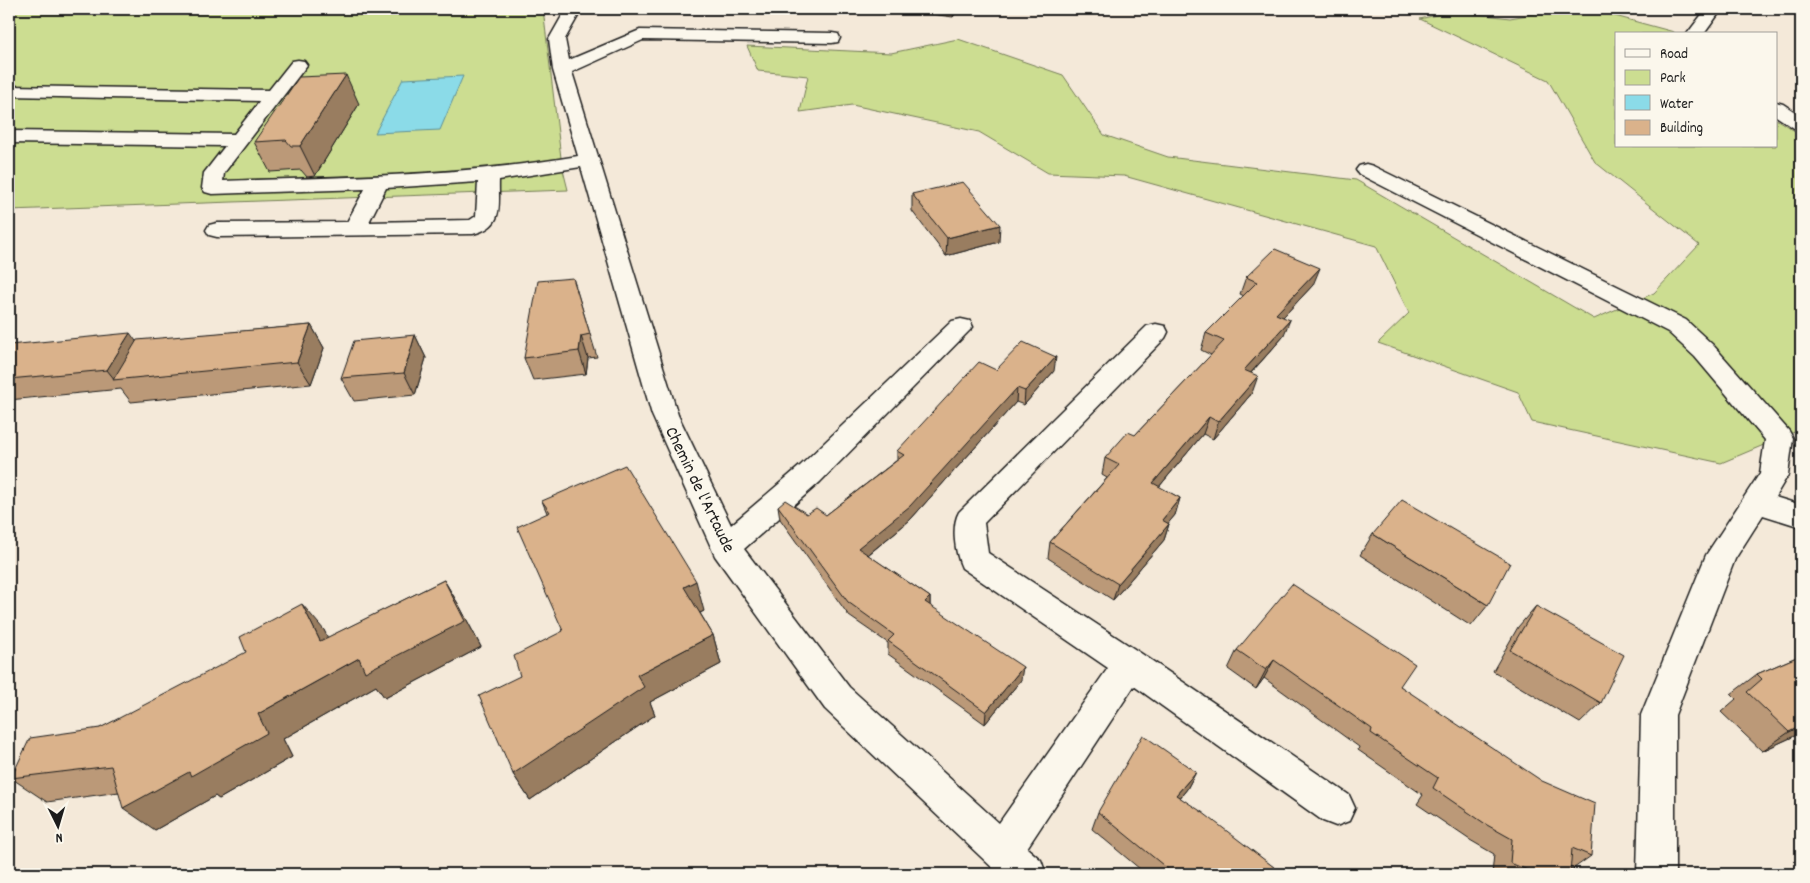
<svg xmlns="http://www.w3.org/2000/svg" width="1810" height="883" font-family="Dekko,sans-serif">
  <rect width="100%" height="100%" fill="#f4e9d9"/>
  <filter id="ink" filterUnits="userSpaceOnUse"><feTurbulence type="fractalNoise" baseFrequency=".02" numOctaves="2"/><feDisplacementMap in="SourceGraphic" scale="10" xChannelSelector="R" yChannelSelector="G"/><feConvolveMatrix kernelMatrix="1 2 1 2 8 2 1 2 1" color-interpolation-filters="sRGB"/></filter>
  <g filter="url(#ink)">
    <!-- green -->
    <g fill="#ccdd91" stroke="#747c56">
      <polygon points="9,9 543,9 562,166 568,190 9,210"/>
      <polygon points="1562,9 1589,9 1674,32 1675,34 1616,34 1616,146 1776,146 1776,119 1801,135 1801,427 1797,431 1721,463 1532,422 1518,392 1378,343 1409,313 1376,246 1124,176 1048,173 979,132 852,105 800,112 808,76 758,71 747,46 891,53 958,39 1063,75 1104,135 1168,157 1356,180 1594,319 1654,293 1699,245 1595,162 1548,80 1420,19 1452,11 1510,18"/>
    </g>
    <!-- water -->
    <polygon fill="#8bdbe8" stroke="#5f8f96" points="463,76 440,130 375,133 403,79"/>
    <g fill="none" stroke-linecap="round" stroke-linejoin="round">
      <!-- minor casing -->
      <g stroke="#1c1c1c" stroke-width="3">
        <g id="minor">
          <path d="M 566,9 L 582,9 L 565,39 L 569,60 L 640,30 L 832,33 L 838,34 L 840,38 L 838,42 L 832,43 L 643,40 L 572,72 L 678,415 L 731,525 L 800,466 L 952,321 L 961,319 L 970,321 L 973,327 L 820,482 L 744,549 L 849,687 L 999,823 L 1108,668 L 962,568 C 955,553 951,526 959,512 L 1147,326 L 1156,324 L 1165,326 L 1168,332 L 1165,338 L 984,523 L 988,553 L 1142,654 L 1349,795 L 1355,808 L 1349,821 L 1336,826 L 1323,821 L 1134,686 L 1027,848 L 1041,860 L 1046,874 L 999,874 L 825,709 L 715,556 L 652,415 L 581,167 L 499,180 C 498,207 505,226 473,234 L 217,237 L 209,235 L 206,230 L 209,225 L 217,223 L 347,222 L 365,189 L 212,194 L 205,192 L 202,188 L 204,173 L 225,146 L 9,143 L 9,131 L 234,134 L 260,101 L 9,96 L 9,86 L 269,90 L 292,61 L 298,60 L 304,61 L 307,65 L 224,173 L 223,181 C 342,177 460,176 578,156 L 553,70 L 549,39 ZM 478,182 L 476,216 L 470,220 L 369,222 L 386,188 Z"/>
          <polygon points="1706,9 1722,9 1704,34 1687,34"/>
          <polygon points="1776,102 1783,104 1801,116 1801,130 1794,128 1776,116"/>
          <polygon points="1366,164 1373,166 1686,320 1713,345 1789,431 1793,438 1788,475 1775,497 1801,505 1801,527 1763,515 1735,559 1675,715 1675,874 1637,874 1641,715 1706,555 1760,473 1765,440 1695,357 1668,332 1359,174 1356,170 1359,166"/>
        </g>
      </g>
      <!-- minor -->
      <use href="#minor" fill="#fbf7ec" fill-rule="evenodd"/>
    </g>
    <!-- wall -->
    <g fill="#bb9978" stroke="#1c1c1c">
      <polygon points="916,9 958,9 953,17 916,12"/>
      <polygon points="359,104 315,176 307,177 301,170 270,172 254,142"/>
      <polygon points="912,194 999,242 946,256 912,211"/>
      <polygon points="1246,277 1313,285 1283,317 1283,337 1251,373 1252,393 1213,439 1203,434 1159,487 1180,498 1175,515 1168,523 1169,524 1164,540 1113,600 1048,558 1050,542 1107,478 1102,475 1105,458 1135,435 1211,355 1201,350 1206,333 1244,296 1240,294"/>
      <polygon points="573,278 597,357 588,358 586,374 533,380 524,358"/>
      <polygon points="311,325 324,348 311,384 131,402 121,389 9,400 9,345 136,341"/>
      <polygon points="415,335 426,358 415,395 354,401 341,378"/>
      <polygon points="996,370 1054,371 1024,405 1016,402 910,520 868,555 930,597 930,606 1021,680 985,724 888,654 888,643 849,616 780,519 778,506 807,514 826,515 897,460 897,451"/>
      <polygon points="542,501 704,611 700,613 713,635 721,664 650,702 655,715 530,800 513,774 520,676 563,631 547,513"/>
      <polygon points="1373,534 1488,605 1471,626 1360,555"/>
      <polygon points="444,580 460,607 481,647 385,698 376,686 283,739 292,757 219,799 215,796 155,830 119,792 47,802 11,778 100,728 324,630 327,638"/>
      <polygon points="1536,606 1601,703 1580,723 1493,671 1518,627"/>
      <polygon points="1237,650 1400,686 1591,856 1570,871 1570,874 1492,874 1494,854 1470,840 1417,804 1423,795 1358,750 1359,747 1264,678 1256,689 1228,669"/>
      <polygon points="1799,656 1801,733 1762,751 1721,712 1736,699 1731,694 1757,674"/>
      <polygon points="1196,772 1187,789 1180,798 1283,874 1146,874 1092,829 1098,812"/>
    </g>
    <!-- shaded-wall -->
    <g fill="#997d61" stroke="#1c1c1c">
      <polygon points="954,9 958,9 953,17"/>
      <polygon points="346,75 359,104 315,176 300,146"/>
      <polygon points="1000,225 999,242 946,256 947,238"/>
      <polygon points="1320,268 1313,285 1270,331 1276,314"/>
      <polygon points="1290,320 1283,337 1238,387 1244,370"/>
      <polygon points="311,325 324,348 311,384 297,362"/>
      <polygon points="130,333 144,352 115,380 107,370"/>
      <polygon points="415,335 426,358 415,395 404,373"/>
      <polygon points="581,336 588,358 586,374 579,351"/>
      <polygon points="1056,357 1054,371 1024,405 1025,391"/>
      <polygon points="1258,376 1252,393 1213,439 1218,422"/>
      <polygon points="1017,388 1016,402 910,520 859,562 858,548"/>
      <polygon points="1209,417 1203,434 1148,500 1153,483"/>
      <polygon points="1180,498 1175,515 1157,537 1162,520"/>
      <polygon points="1169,524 1164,540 1113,600 1118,584"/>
      <polygon points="444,580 460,607 481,647 385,698 376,686 283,739 292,757 219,799 215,796 155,830 123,808 258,714 359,658"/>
      <polygon points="696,581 704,611 692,617 684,587"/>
      <polygon points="930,597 930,610 925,602"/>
      <polygon points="302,604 324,630 342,667 320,641"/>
      <polygon points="713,635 721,664 650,702 655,715 530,800 513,774 637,675"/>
      <polygon points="1274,660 1264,678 1256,689 1266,670"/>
      <polygon points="1023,667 1021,680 985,724 986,712"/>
      <polygon points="1801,726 1801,733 1762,751 1789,732"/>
      <polygon points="1196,772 1187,789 1168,812 1176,795"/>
    </g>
    <!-- building -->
    <g fill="#dab28b" stroke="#1c1c1c">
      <polygon points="346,75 300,146 291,146 286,140 254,142 299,77"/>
      <polygon points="963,182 1000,225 947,238 912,194"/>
      <polygon points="1275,249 1320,268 1276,314 1290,320 1244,370 1258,376 1218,422 1209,417 1153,483 1180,498 1162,520 1169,524 1118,584 1050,542 1119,465 1105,458 1128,432 1135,435 1224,341 1206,333 1257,282 1246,277"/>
      <polygon points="573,278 590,334 581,336 579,351 524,358 538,281"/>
      <polygon points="311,325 297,362 113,380 137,340"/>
      <polygon points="130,333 107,370 9,379 9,345"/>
      <polygon points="415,335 404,373 341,378 354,341"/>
      <polygon points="1023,342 1056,357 1025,391 1017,388 910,506 858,548 930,597 925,602 1023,667 986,712 888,641 894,635 848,602 778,506 785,500 807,514 816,508 826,515 904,455 897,451 979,362 996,370"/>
      <polygon points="625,465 696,581 684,587 713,635 637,675 644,687 513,774 479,696 520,676 514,656 563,631 517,527 550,512 542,501"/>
      <polygon points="1402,500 1510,563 1488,605 1373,534"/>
      <polygon points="444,580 465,621 365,672 359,658 258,714 267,733 191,776 189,772 123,808 111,766 11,778 30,738 100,728 246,652 240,637 302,604 320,641"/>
      <polygon points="1292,584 1415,664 1400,686 1542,781 1595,804 1591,856 1572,848 1570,874 1538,874 1510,863 1512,839 1487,825 1433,788 1438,778 1371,733 1372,729 1274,660 1266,670 1237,650"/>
      <polygon points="1536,606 1624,655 1601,703 1510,650"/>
      <polygon points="1799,656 1801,658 1801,726 1789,732 1747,692 1762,679 1757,674"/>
      <polygon points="1143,735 1196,772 1176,795 1202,812 1283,874 1174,874 1098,812"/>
    </g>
  </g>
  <g text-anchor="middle" stroke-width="5" stroke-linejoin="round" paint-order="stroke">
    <!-- street labels -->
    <g font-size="18" fill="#1c1c1c" stroke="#fbf7ec">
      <text transform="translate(701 489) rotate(64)" y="6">Chemin de l'Artaude</text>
    </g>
  </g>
  <!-- margin -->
  <rect width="1810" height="883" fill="none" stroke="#fbf7ec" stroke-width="30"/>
  <rect x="15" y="15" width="1780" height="853" fill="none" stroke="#1c1c1c" stroke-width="2" filter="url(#ink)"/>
  <!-- legend -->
  <rect x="1615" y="32" width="162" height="115" fill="#fbf7ec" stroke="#a29f99"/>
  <rect x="1625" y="49" width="25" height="8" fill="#fbf7ec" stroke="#a29f99"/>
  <text x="1660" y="58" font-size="15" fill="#1c1c1c">Road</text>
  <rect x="1625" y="70" width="25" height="15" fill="#ccdd91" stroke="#a29f99"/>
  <text x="1660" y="82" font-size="15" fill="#1c1c1c">Park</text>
  <rect x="1625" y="95" width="25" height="15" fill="#8bdbe8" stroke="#a29f99"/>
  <text x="1660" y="108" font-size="15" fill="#1c1c1c">Water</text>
  <rect x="1625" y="120" width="25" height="15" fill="#dab28b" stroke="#a29f99"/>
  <text x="1660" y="132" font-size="15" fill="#1c1c1c">Building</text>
  <!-- north arrow -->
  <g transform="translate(58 826) rotate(175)" stroke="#fbf7ec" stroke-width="4" paint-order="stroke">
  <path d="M0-4L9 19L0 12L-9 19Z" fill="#1c1c1c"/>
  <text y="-8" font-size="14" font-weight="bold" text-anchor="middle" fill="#1c1c1c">N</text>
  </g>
</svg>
